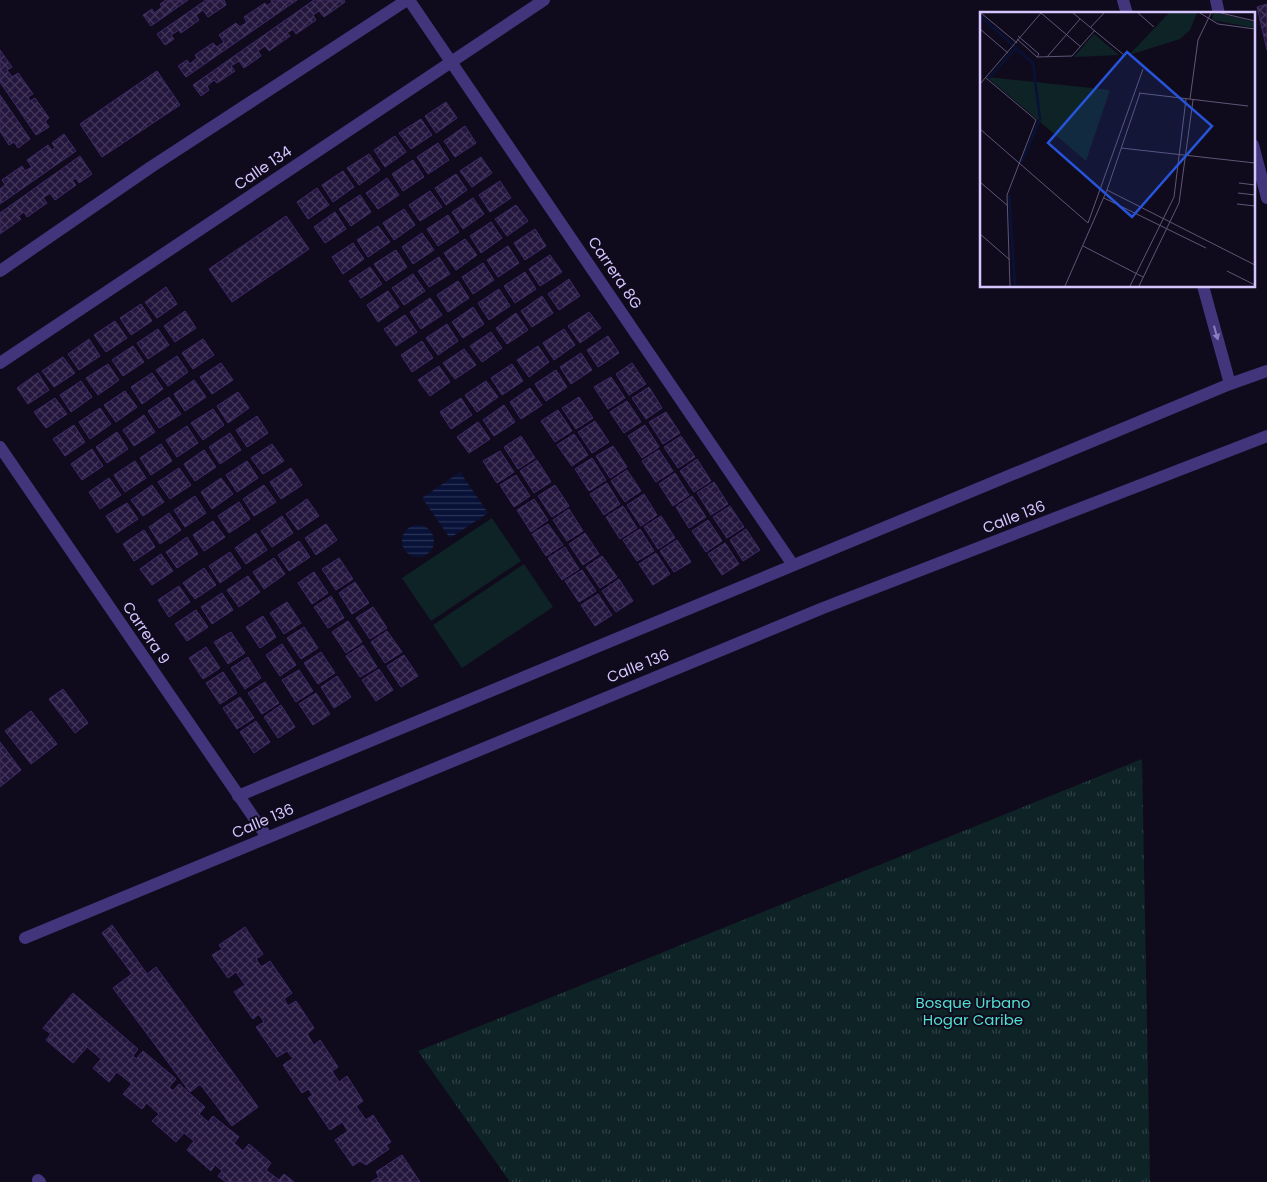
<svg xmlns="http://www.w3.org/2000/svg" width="1267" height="1182" font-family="Poppins,sans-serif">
  <defs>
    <pattern id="grass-tufts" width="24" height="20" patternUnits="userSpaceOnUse" patternTransform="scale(1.25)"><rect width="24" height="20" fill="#0e2326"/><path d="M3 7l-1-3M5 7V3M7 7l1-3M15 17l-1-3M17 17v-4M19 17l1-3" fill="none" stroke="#304147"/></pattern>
    <pattern id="water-rules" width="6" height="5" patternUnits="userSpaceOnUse" patternTransform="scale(1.25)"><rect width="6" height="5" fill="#081238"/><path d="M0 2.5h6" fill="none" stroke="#2b3356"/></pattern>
    <pattern id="building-cross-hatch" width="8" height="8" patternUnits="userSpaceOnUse" patternTransform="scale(1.25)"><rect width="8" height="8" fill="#24173d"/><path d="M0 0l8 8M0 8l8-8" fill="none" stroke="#43375a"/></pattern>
  </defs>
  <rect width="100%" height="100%" fill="#100b1c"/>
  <!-- grass -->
  <polygon fill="url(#grass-tufts)" points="1142,759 1150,1182 510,1182 418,1051"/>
  <!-- pitch -->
  <g fill="#0e2326">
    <polygon points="492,518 521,561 431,621 402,578"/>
    <polygon points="524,564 553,607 462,668 433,625"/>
  </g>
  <!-- water -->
  <g fill="url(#water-rules)">
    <polygon points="460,472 488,513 450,538 422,498"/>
    <circle cx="418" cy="541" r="16"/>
  </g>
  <!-- building -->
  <g fill="url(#building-cross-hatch)" stroke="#3f2969">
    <polygon points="166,0 188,0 151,26 143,15 152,9 154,13 162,7 160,4"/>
    <polygon points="206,0 224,0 226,5 208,17 203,10 196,15 199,20 181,33 179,30 171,35 174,39 165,45 157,34"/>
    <polygon points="271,0 297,0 186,77 178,66 187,60 190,64 197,58 195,55 213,43 217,47 224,42 219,35 236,23 240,27 247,22 244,17 265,3 267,6 272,2"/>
    <polygon points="314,0 344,0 345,2 324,17 319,11 313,15 316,20 296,34 293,29 287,33 290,36 269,51 265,46 258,51 261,56 244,68 239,61 231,66 235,71 217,83 214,80 207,86 209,90 201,96 193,85"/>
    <polygon points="1267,4 1267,50 1257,7"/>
    <polygon points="0,50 12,67 7,70 12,77 18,73 33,94 28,97 30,101 35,98 49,118 45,121 49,127 36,135 0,82"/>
    <polygon points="157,71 180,105 102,157 80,124"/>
    <polygon points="0,95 30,139 18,148 14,142 9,145 0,131"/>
    <polygon points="446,102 457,118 436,133 425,116"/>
    <polygon points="421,119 432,135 411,149 399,133"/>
    <polygon points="465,126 476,143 455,157 444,141"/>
    <polygon points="64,134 76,151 0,204 0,189 5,185 2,180 22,166 25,171 32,167 27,160 48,145 52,150 55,148 52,143"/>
    <polygon points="395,136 406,152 385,167 374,150"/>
    <polygon points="438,143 449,160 428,174 417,157"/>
    <polygon points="369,154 380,170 359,185 347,168"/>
    <polygon points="80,156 92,174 79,183 76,178 72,180 76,185 55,200 50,193 43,198 47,203 27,217 24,212 18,216 21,219 0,234 0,213"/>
    <polygon points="481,157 492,173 472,187 460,171"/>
    <polygon points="413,160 424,177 403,191 392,174"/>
    <polygon points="343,171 354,187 333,202 322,185"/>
    <polygon points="456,174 467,190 446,205 435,188"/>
    <polygon points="387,178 399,195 378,209 366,193"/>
    <polygon points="500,181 511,198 490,212 479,195"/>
    <polygon points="317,188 329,205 308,219 297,202"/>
    <polygon points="430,191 442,207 420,221 409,205"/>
    <polygon points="360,195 371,212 351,226 339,209"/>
    <polygon points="473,198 484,214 463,229 452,212"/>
    <polygon points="516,205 528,221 507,236 495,219"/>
    <polygon points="404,209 415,225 394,240 383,223"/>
    <polygon points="335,212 346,229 325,243 314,227"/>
    <polygon points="448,215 459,232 438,246 427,229"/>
    <polygon points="286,216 309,249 232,302 209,269"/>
    <polygon points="491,222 502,238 481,253 470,236"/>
    <polygon points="378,226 390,242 368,257 357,240"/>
    <polygon points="535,229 546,246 525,260 514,243"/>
    <polygon points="422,233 434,250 413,264 402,247"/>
    <polygon points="465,239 477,255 456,270 444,253"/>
    <polygon points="353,243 364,259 343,274 332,257"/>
    <polygon points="508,246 519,263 498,277 487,260"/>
    <polygon points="396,250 407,267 386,281 374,264"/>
    <polygon points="550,255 562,272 540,286 529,269"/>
    <polygon points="439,257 450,274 429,287 418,271"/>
    <polygon points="483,263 494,280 473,294 462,277"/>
    <polygon points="370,267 382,284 361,298 349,281"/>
    <polygon points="525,272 536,289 515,303 504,286"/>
    <polygon points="413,274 425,291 404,305 392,288"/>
    <polygon points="569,279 580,296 559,310 548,294"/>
    <polygon points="458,281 469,298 448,312 437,295"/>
    <polygon points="166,287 177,304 157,318 145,302"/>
    <polygon points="499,289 510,306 489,320 478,303"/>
    <polygon points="388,291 399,307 378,322 367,305"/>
    <polygon points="542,296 553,313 532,327 521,311"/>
    <polygon points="430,298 442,315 421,329 410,312"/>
    <polygon points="141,304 152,321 131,335 120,318"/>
    <polygon points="473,307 484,324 463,338 452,322"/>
    <polygon points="185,311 196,328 175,342 164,326"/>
    <polygon points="589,312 601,328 580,343 568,326"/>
    <polygon points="516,313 528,330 507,344 496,328"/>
    <polygon points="405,315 417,332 396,346 384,329"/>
    <polygon points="115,321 127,338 106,352 94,335"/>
    <polygon points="447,324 458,341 438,355 426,338"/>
    <polygon points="158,329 169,345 148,359 137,343"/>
    <polygon points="564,329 575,345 554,360 543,343"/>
    <polygon points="491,332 502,348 482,362 470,346"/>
    <polygon points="608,336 619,353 598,367 587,350"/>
    <polygon points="89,339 100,356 79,370 68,354"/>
    <polygon points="203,339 214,355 193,369 182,353"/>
    <polygon points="422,341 433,358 412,372 401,355"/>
    <polygon points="133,346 144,362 123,376 112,360"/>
    <polygon points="538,346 549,362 529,377 517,360"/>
    <polygon points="464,349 476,365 455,379 443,363"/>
    <polygon points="581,353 592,370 571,384 560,367"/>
    <polygon points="177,356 188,372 168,386 156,370"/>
    <polygon points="63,357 75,373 54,387 42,371"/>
    <polygon points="221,363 233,380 212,394 200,377"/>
    <polygon points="632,363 646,384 629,395 616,374"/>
    <polygon points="108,364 119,380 98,395 86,378"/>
    <polygon points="512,364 523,381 502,395 491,378"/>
    <polygon points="439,366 450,382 430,396 418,380"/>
    <polygon points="556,370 567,387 546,401 535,384"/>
    <polygon points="38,373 49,390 28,404 17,388"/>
    <polygon points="152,373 163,389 142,404 131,387"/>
    <polygon points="611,377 625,398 608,409 594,387"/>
    <polygon points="194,380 206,397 185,411 174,394"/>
    <polygon points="81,381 92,397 71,412 60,395"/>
    <polygon points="486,381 498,397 477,412 465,395"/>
    <polygon points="649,387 662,408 646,419 632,398"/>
    <polygon points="530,388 542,405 521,419 510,402"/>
    <polygon points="125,391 137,407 116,422 104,405"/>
    <polygon points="238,392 249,408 228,423 217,406"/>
    <polygon points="169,397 181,414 159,428 148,411"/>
    <polygon points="579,397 593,418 576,429 562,408"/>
    <polygon points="55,398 67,414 46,428 34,412"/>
    <polygon points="461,398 472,415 451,429 440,412"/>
    <polygon points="627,401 641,422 624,433 610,412"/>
    <polygon points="504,405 515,422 494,436 483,420"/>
    <polygon points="100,408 111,424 90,439 79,422"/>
    <polygon points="213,409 224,425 203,440 191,423"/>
    <polygon points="558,410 572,431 555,442 541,421"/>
    <polygon points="666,412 680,433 663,444 649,422"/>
    <polygon points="144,415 155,432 134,446 123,430"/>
    <polygon points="257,416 268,433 247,447 236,430"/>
    <polygon points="595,421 609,442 592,453 578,432"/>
    <polygon points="478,422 490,439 469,453 457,437"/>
    <polygon points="74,425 85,442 65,456 53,439"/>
    <polygon points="645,425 659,447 642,458 628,436"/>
    <polygon points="187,426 198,443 177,457 166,440"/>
    <polygon points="117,432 128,449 107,463 96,447"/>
    <polygon points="230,433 241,450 220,464 209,447"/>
    <polygon points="574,434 588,455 572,466 557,445"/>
    <polygon points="521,436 535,458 518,469 504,447"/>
    <polygon points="681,436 695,457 678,468 664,447"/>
    <polygon points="161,444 172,461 151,475 140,458"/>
    <polygon points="272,444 284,461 263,474 251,458"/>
    <polygon points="613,446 627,467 610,478 596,456"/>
    <polygon points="92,449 103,466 82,480 71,464"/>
    <polygon points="204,450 216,467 195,481 184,464"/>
    <polygon points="659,450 673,471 656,482 642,461"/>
    <polygon points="500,451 514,472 497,483 483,461"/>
    <polygon points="592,458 606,480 589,491 575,469"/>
    <polygon points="697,459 711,481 694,492 680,471"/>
    <polygon points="537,460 551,482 534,493 520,471"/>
    <polygon points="135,461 146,478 125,492 114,475"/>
    <polygon points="247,461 258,478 237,492 226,475"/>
    <polygon points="179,468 191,485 170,499 158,482"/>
    <polygon points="291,468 302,485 281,499 270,482"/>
    <polygon points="627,470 641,491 625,502 611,481"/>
    <polygon points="675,473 689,495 673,506 659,484"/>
    <polygon points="516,475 530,496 514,507 500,485"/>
    <polygon points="109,478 121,495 100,509 89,492"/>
    <polygon points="221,478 233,494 212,509 201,492"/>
    <polygon points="714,482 728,504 711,515 697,493"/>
    <polygon points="607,483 620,504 604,515 590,494"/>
    <polygon points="152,485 164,502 143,516 131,500"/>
    <polygon points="264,485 276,502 254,516 243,499"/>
    <polygon points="555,485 569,506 552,517 538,496"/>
    <polygon points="644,494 657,515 641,526 627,505"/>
    <polygon points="195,496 206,513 185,527 174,510"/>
    <polygon points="692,496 706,517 689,528 676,507"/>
    <polygon points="307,499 319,516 298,530 286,514"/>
    <polygon points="534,499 548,520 531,532 517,510"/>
    <polygon points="239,502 250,519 229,533 218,516"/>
    <polygon points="127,503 138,519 117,533 106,516"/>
    <polygon points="623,506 637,528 620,539 606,517"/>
    <polygon points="730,506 744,527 727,538 713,517"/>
    <polygon points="569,509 583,531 567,541 553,520"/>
    <polygon points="169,513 181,530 160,544 149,527"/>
    <polygon points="282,516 293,533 272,547 261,531"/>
    <polygon points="661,516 675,538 658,549 644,527"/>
    <polygon points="708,520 722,541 706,552 692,531"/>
    <polygon points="213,521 225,537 204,551 193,535"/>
    <polygon points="326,524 337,540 316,555 305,538"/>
    <polygon points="548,524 563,545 546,556 532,534"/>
    <polygon points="640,529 654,551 637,561 623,540"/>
    <polygon points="746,529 760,550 743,561 730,540"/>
    <polygon points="144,530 155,547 134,561 123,544"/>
    <polygon points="256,533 267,550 246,564 235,548"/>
    <polygon points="585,533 599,554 583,565 569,544"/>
    <polygon points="187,537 198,554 177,568 166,552"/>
    <polygon points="677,540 691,562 674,572 660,551"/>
    <polygon points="299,541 310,557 289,571 278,555"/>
    <polygon points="725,543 739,564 722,575 708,554"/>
    <polygon points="565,547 579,569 562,580 548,558"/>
    <polygon points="230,552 241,568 220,583 209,566"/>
    <polygon points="656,553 670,574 653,585 639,564"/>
    <polygon points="161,554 173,571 152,585 140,569"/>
    <polygon points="602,556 617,577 600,588 586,567"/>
    <polygon points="274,558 285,574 264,589 253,572"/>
    <polygon points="339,558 353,579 336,590 322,569"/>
    <polygon points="204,568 216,585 195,599 183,583"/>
    <polygon points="582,570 596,591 579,602 565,581"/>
    <polygon points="314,572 328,593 312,604 298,583"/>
    <polygon points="248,576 260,592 239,607 227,590"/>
    <polygon points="619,579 633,601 616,612 602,591"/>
    <polygon points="355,582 369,603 352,614 339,593"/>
    <polygon points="179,586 190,602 169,617 158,600"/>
    <polygon points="222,593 233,610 212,624 201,607"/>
    <polygon points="598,594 612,615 595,626 581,605"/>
    <polygon points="331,596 344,618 328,628 314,607"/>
    <polygon points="287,602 301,623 284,634 270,613"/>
    <polygon points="373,607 387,628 370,639 356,618"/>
    <polygon points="196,610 208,627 187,641 175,624"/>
    <polygon points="263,616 276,637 260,648 246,627"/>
    <polygon points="348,621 362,642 346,653 332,632"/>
    <polygon points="304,627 318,648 301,659 287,638"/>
    <polygon points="387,631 402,652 385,663 371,642"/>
    <polygon points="231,632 245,653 228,664 214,642"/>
    <polygon points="282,644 296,665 280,676 266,655"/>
    <polygon points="363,645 377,667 360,677 346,656"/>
    <polygon points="206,647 220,668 203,679 189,658"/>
    <polygon points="321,652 335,673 318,684 304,663"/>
    <polygon points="404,655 418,676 401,687 387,666"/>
    <polygon points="248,657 261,678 245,689 231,668"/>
    <polygon points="379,669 393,690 376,701 362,680"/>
    <polygon points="299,670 313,691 296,702 282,680"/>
    <polygon points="223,672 237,693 220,704 206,683"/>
    <polygon points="337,676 351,697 334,708 321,687"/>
    <polygon points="265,682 279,703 262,714 248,693"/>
    <polygon points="63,689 88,723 75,733 49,699"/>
    <polygon points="316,693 330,714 313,725 299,704"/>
    <polygon points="240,697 254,718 237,729 223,708"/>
    <polygon points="281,705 295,727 278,738 264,717"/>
    <polygon points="31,711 57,744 31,764 5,731"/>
    <polygon points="256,721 270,742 254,753 240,732"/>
    <polygon points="0,742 21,770 0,787"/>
    <polygon points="112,925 147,974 156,967 258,1107 232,1126 200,1084 190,1092 113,988 132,974 102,933"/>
    <polygon points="245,927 263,954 256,959 261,967 270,961 292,993 284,999 288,1006 296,1001 314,1028 307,1034 314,1045 320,1040 338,1067 332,1071 339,1082 347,1076 363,1101 356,1106 366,1120 373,1115 391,1142 386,1145 389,1149 366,1165 360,1161 353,1166 335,1140 348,1131 342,1122 330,1130 308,1098 313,1095 308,1089 302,1093 283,1065 293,1058 287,1051 277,1057 256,1027 264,1022 259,1014 253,1019 234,992 245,985 236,972 228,978 212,955 222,949 219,945"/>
    <polygon points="73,993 138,1049 133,1056 136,1059 143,1051 176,1079 169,1087 173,1091 179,1084 205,1107 199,1114 208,1122 213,1116 239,1137 234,1143 243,1151 249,1144 271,1163 266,1170 279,1180 284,1174 294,1182 226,1182 218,1176 222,1171 215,1165 211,1171 187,1150 194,1141 184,1133 176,1142 152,1121 159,1114 147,1103 142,1109 123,1094 132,1084 117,1072 109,1082 93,1068 101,1059 87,1047 73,1063 46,1040 51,1034 43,1028"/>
    <polygon points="402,1155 420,1182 371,1182 379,1177 376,1172"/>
  </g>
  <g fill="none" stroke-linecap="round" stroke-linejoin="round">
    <!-- minor -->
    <g stroke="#42357c" stroke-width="12">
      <polyline points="409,0 793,565"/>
      <polyline points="1123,0 1127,14"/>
      <polyline points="1216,0 1219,14"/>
      <polyline points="1253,145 1267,198"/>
      <polyline points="0,271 151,167 407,0"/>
      <polyline points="1203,286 1230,384"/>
      <polyline points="0,363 544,0"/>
      <polyline points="0,447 267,837"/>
      <polyline points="238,796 1230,384 1267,371"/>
      <polyline points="25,938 823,608 1267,436"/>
      <polyline points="38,1180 40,1182"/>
    </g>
  </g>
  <!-- one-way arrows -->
  <defs><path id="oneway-solid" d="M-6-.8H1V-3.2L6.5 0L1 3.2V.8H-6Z" transform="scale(1.25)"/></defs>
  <use fill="#8c7ebe" href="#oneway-solid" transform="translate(1216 333) rotate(74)"/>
  <g text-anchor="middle" stroke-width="4" stroke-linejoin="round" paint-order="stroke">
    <!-- street labels -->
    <g font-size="15" fill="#d5c6ff" stroke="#100b1c">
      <text transform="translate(263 168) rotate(-34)" y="5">Calle 134</text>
      <text transform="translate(615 273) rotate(56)" y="5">Carrera 8G</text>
      <text transform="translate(1014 517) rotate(-21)" y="5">Calle 136</text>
      <text transform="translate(146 633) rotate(56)" y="5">Carrera 9</text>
      <text transform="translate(638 666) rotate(-22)" y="5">Calle 136</text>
      <text transform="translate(263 821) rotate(-23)" y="5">Calle 136</text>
    </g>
    <!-- park labels -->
    <g font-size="15" fill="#52dfd0" stroke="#100b1c">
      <text x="973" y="1008">Bosque Urbano<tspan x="973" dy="17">Hogar Caribe</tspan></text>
    </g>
  </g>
  <!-- overview -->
  <g transform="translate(980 12)">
    <rect width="275" height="275" fill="#100b1c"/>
    <path d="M 238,1 L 275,10 L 275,16 L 232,8 L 233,2 ZM 7,65 L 130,78 L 106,149 Z" fill="#0e2326"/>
    <path d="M 189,1 L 217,1 L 210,18 L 200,27 L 149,43 ZM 114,22 L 139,43 L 94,45 Z" fill="#0e2326"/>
    <path fill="none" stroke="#081238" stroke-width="2.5" d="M 0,4 L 53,51 L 60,107 L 42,150M 9,66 L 36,36M 29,183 L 35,274"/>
    <path fill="none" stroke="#5f5677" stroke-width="1" d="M 1,1 L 37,31M 61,1 L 101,35M 93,1 L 144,43M 158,1 L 174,15M 220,1 L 238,12 L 275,17M 241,1 L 275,9M 110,16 L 124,1M 0,17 L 28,41M 38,24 L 59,42 L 57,45M 37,27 L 57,45 L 92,44 L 115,18M 67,45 L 100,7M 6,66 L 56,108 L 27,183 L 30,274M 0,72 L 61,1M 159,81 L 268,94M 210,87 L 218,28 L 231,1M 0,117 L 108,211 L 163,57M 141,136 L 275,151M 0,170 L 28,194M 259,171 L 275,173M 127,178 L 275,253M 258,181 L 275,183M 124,186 L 226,236M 257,192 L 275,194M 0,222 L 30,248M 103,234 L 163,265M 247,259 L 275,273M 85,274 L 127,178 L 160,81M 150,274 L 194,185 L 206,87M 159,274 L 199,191 L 213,88"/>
    <path fill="#2654da" fill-opacity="0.15" stroke="#2654da" stroke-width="2.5" d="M 147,40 L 232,114 L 152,205 L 68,131 Z"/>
    <rect width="275" height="275" fill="none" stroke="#d5c6ff" stroke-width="2.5"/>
  </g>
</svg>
